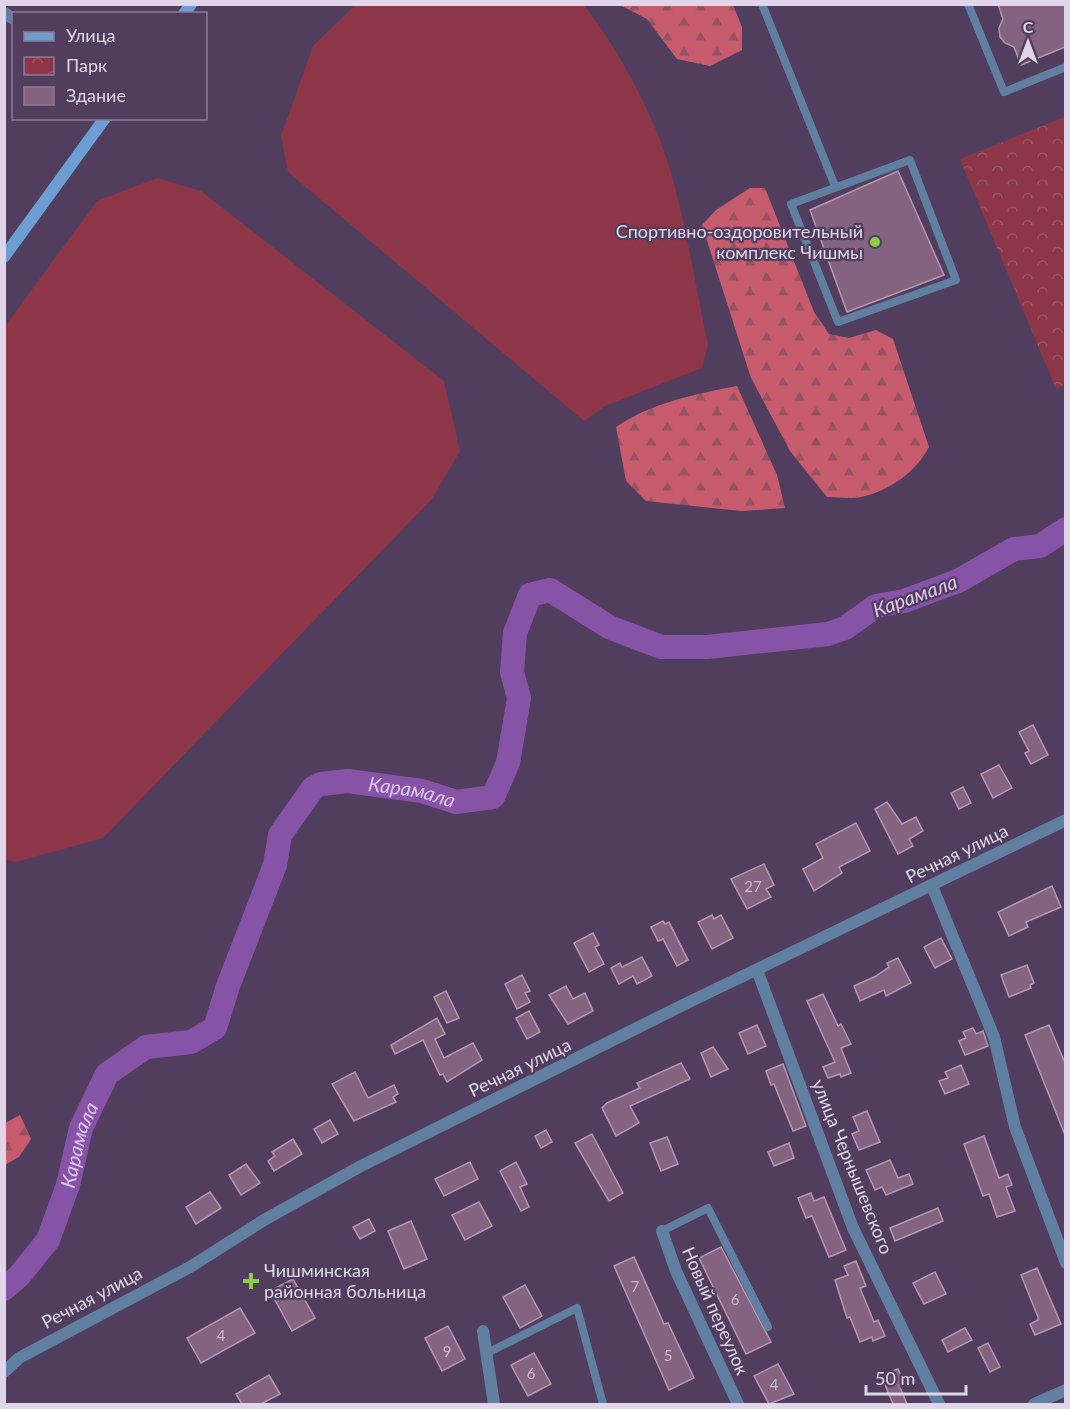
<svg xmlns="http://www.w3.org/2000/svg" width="1070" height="1409" font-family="Lato,sans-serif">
  <defs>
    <pattern id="forest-firs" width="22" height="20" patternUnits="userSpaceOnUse" patternTransform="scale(1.5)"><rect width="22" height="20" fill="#c75c6f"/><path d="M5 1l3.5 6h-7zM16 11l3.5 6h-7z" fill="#995261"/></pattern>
    <pattern id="park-crowns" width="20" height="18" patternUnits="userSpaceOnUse" patternTransform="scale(1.5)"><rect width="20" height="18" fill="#8c3647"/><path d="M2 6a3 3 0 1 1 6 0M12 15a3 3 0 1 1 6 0" fill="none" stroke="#9c5262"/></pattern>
  </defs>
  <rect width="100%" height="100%" fill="#513e5e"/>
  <!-- forest -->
  <g fill="url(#forest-firs)">
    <polygon points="620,5 733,5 742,27 742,50 710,66 677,59 647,19"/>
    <path d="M 750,188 L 765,188 L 814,312 L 829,334 L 849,338 L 876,330 L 893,339 L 929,447 C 916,472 889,491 861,497 C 851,499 838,497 827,497 L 790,451 L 751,378 L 702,225 L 716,210 Z"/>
    <path d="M 737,386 L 777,475 L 785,508 L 741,511 L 646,501 L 626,481 L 616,427 C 651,403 695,394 737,386 Z"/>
    <polygon points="20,1115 31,1139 19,1157 5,1165 5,1123"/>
  </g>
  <!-- park -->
  <polygon fill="url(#park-crowns)" points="1065,117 1066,384 1056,389 960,159"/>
  <!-- pitch -->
  <g fill="#8c3647">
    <path d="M 356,4 L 584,5 C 611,40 635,81 653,123 C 681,185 693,276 708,344 L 702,368 L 605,406 L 584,421 L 288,172 L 281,136 L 313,46 Z"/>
    <polygon points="157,178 201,191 444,381 460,451 432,499 103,838 16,862 5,860 5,326 97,201"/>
  </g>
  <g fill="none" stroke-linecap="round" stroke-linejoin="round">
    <!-- river -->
    <path stroke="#8653a7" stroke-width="24" id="s1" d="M 4,1289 L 19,1276 L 48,1240 L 68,1185 L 81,1128 L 107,1074 L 146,1047 L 191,1042 L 215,1028 L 228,986 L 275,865 L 280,835 L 313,788 L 321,784 L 348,781 L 422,791 L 456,802 L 493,797 L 508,763 L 519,698 L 512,672 L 515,633 L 530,595 L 550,590 L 609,627 L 661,647 L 707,647 L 828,634 L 845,628 L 876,606 L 904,601 L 958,581 L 1014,549 L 1040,546 L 1066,529"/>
  </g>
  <!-- building -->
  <g fill="#83637f" stroke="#b896b3" stroke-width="1.5">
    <polygon points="998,4 1065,4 1065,47 1021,65 1014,47 1005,43 1000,37 999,28 1003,19"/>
    <polygon points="898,171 944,275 847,312 810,210"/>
    <polygon points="1033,725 1048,755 1031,764 1025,753 1029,751 1019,732"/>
    <polygon points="999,765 1012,788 993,798 981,774"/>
    <polygon points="963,787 971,803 959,809 951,793"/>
    <polygon points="887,802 902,824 916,817 923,831 909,839 913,846 898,854 875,809"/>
    <polygon points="856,823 870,851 839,867 842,873 814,891 803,869 823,858 816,844"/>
    <polygon points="764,864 774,885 766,889 771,897 747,909 731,879"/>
    <polygon points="1052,886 1061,907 1026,922 1028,927 1009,936 998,912"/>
    <polygon points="712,915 714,919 721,915 733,938 712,949 698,922"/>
    <polygon points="663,921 665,924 669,922 688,960 677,966 663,939 658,941 651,927"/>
    <polygon points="593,933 599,945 595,947 604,964 589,972 574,943"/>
    <polygon points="941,938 952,959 935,968 924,947"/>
    <polygon points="642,957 652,976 637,984 633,976 619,984 611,968 620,963 622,967"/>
    <polygon points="898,958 911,983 886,996 884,990 860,1001 854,986 876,976 889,967 887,963"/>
    <polygon points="1027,965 1034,983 1030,985 1031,988 1009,997 1001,975"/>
    <polygon points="522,975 530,991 525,993 530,1002 517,1009 505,984"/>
    <polygon points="566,986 573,999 585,993 593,1011 568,1024 549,995"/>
    <polygon points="446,991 459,1018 447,1023 434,997"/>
    <polygon points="823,994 838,1026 841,1024 851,1044 841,1048 851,1073 841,1077 840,1074 828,1078 823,1067 835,1062 807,1001"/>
    <polygon points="529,1011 540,1032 527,1039 516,1018"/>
    <polygon points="437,1018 445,1034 435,1039 444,1058 473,1043 482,1060 447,1082 443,1074 440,1075 423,1040 395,1054 391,1045"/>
    <polygon points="757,1025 766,1046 748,1054 739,1033"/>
    <polygon points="1049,1025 1065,1063 1065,1135 1025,1035"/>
    <polygon points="973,1028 976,1034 983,1031 988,1046 965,1055 959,1041 966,1038 963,1032"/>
    <polygon points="713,1047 728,1069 711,1077 701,1053"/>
    <polygon points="681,1063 690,1079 630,1106 639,1123 616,1136 602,1108 607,1103 640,1088 637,1083"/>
    <polygon points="783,1064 806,1126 793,1131 774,1084 771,1085 766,1071"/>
    <polygon points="961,1065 969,1084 945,1094 939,1081 948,1078 945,1072"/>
    <polygon points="355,1072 368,1098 394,1085 398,1094 393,1097 396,1102 354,1121 332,1084"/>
    <polygon points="867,1111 880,1142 859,1150 852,1134 859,1131 853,1117"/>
    <polygon points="330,1120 338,1134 322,1143 314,1129"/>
    <polygon points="546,1130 552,1142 541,1148 535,1136"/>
    <polygon points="592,1134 623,1193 609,1201 575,1143"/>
    <polygon points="984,1136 999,1178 1008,1174 1012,1185 1006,1187 1015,1211 997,1217 989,1194 983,1196 964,1144"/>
    <polygon points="667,1137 678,1164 661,1171 650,1143"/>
    <polygon points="293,1139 302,1154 274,1171 268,1161 275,1156 272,1152"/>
    <polygon points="789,1143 794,1158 774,1166 768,1152"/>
    <polygon points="890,1160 898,1178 909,1174 913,1184 886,1195 882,1187 875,1190 866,1170"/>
    <polygon points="470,1162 478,1179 444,1196 435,1179"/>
    <polygon points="516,1162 527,1184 520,1187 529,1207 521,1211 500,1171"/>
    <polygon points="246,1164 260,1183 241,1195 229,1175"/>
    <polygon points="210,1192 221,1208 196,1224 186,1207"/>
    <polygon points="811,1193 814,1201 824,1197 846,1250 829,1257 812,1216 806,1218 798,1198"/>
    <polygon points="479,1202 492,1226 465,1240 452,1215"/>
    <polygon points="938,1208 943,1221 895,1241 890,1228"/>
    <polygon points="369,1219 375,1231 360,1239 353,1227"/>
    <polygon points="411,1221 427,1259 404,1269 388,1231"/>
    <polygon points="721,1247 771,1342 746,1354 699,1258"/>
    <polygon points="634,1257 664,1324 668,1323 694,1378 669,1390 614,1266"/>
    <polygon points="856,1261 866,1286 860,1288 874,1322 878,1320 885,1336 873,1341 872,1337 860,1342 850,1317 847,1318 835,1280 848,1275 844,1266"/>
    <polygon points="1037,1268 1061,1324 1035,1335 1030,1324 1038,1320 1038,1317 1021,1275"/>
    <polygon points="935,1272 946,1294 924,1304 913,1283"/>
    <polygon points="293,1279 315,1318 292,1331 270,1291"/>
    <polygon points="525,1285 542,1316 520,1328 503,1297"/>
    <polygon points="240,1308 255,1333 201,1363 187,1338"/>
    <polygon points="448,1326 465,1359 442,1371 425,1338"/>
    <polygon points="965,1328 972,1340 948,1352 942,1340"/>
    <polygon points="988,1343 1000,1367 990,1372 978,1348"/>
    <polygon points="534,1353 551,1384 528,1396 511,1365"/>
    <polygon points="778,1364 794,1394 769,1404 754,1376"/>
    <polygon points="898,1369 904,1383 899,1385 907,1404 893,1404 881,1375"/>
    <polygon points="269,1375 280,1394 261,1404 242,1404 236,1394"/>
  </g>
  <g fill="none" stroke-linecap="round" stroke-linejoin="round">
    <!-- lane -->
    <g stroke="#617fa0" stroke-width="8">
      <polyline points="762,4 835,186"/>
      <polyline points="968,4 1004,92 1066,67"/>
      <polygon points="910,160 956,280 838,322 791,204"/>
      <polyline points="662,1231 708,1208 768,1327"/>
      <polyline points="487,1353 577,1308 603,1404"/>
    </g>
    <!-- street -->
    <g stroke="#617fa0" stroke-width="12">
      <polyline points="4,13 14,19"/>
      <polyline points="932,886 994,1037 1015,1127 1066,1263"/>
      <polyline points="757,970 853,1228 939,1404"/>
      <polyline points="662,1231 676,1271 738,1404"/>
      <polyline points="483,1331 494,1404"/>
      <polyline points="4,1372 19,1358 190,1267 264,1220 361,1166 685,1004 1066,820"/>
      <polyline points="1034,1404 1066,1390"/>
    </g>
    <!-- secondary -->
    <g stroke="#6d9dd1" stroke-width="12">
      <polyline points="184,14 191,4"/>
      <polyline points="4,257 105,118"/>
    </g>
  </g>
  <!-- markers -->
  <g fill="#8ece43" stroke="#513e5e" stroke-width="2">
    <circle cx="875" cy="242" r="6"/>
    <path d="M248 1272h6v6h6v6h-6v6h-6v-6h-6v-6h6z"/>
  </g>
  <g text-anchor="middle" stroke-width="4.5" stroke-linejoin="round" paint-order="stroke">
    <!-- number labels -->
    <g font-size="15" fill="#cab9ce">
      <text x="753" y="892">27</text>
      <text x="635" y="1292">7</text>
      <text x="735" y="1305">6</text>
      <text x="221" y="1341">4</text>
      <text x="447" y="1357">9</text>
      <text x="668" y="1361">5</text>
      <text x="531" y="1379">6</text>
      <text x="774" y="1390">4</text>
    </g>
    <!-- poi labels -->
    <g font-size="18" fill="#e1d6e9" stroke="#513e5e" text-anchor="end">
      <text x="863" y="238">Спортивно-оздоровительный<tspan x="863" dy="21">комплекс Чишмы</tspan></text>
      <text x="264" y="1277" text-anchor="start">Чишминская<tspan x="264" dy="21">районная больница</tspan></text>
    </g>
    <!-- street labels -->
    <g font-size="18" fill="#e1d6e9" stroke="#513e5e">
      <text transform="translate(957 854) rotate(-26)" y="6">Речная улица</text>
      <text transform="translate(520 1068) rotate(-26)" y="6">Речная улица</text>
      <text transform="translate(852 1167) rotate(68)" y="6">улица Чернышевского</text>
      <text transform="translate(92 1298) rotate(-28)" y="6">Речная улица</text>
      <text transform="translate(715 1311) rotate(66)" y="6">Новый переулок</text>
    </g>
    <!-- water labels -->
    <g font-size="20" font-style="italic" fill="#e0c6f3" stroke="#513e5e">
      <text transform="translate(915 596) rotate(-20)" y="7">Карамала</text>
      <text dy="7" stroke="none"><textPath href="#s1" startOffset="726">Карамала</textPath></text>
      <text dy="7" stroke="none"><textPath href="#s1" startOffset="166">Карамала</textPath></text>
    </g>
  </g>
  <!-- border -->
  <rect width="1070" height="1409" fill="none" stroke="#e1d6e9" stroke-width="12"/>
  <!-- legend -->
  <rect x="12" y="12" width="195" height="108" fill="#513e5e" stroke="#8b7b96" stroke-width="1.5"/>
  <rect x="24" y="32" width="30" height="9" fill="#6d9dd1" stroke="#8b7b96" stroke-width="1.5"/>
  <text x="66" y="42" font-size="18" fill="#e1d6e9">Улица</text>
  <rect x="24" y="57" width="30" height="18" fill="url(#park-crowns)" stroke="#8b7b96" stroke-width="1.5"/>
  <text x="66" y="72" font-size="18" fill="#e1d6e9">Парк</text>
  <rect x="24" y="87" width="30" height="18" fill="#83637f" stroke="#8b7b96" stroke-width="1.5"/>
  <text x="66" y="102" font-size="18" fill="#e1d6e9">Здание</text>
  <!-- north arrow -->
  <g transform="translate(1028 42)" stroke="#513e5e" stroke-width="4.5" paint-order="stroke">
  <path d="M0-4.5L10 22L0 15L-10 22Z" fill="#e1d6e9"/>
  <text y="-9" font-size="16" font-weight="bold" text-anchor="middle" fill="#e1d6e9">С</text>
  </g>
  <!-- scale -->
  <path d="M866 1385v9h100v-9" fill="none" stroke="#e1d6e9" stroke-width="3"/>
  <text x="875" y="1385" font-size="18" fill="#e1d6e9" stroke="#513e5e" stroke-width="4.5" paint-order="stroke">50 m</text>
</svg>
